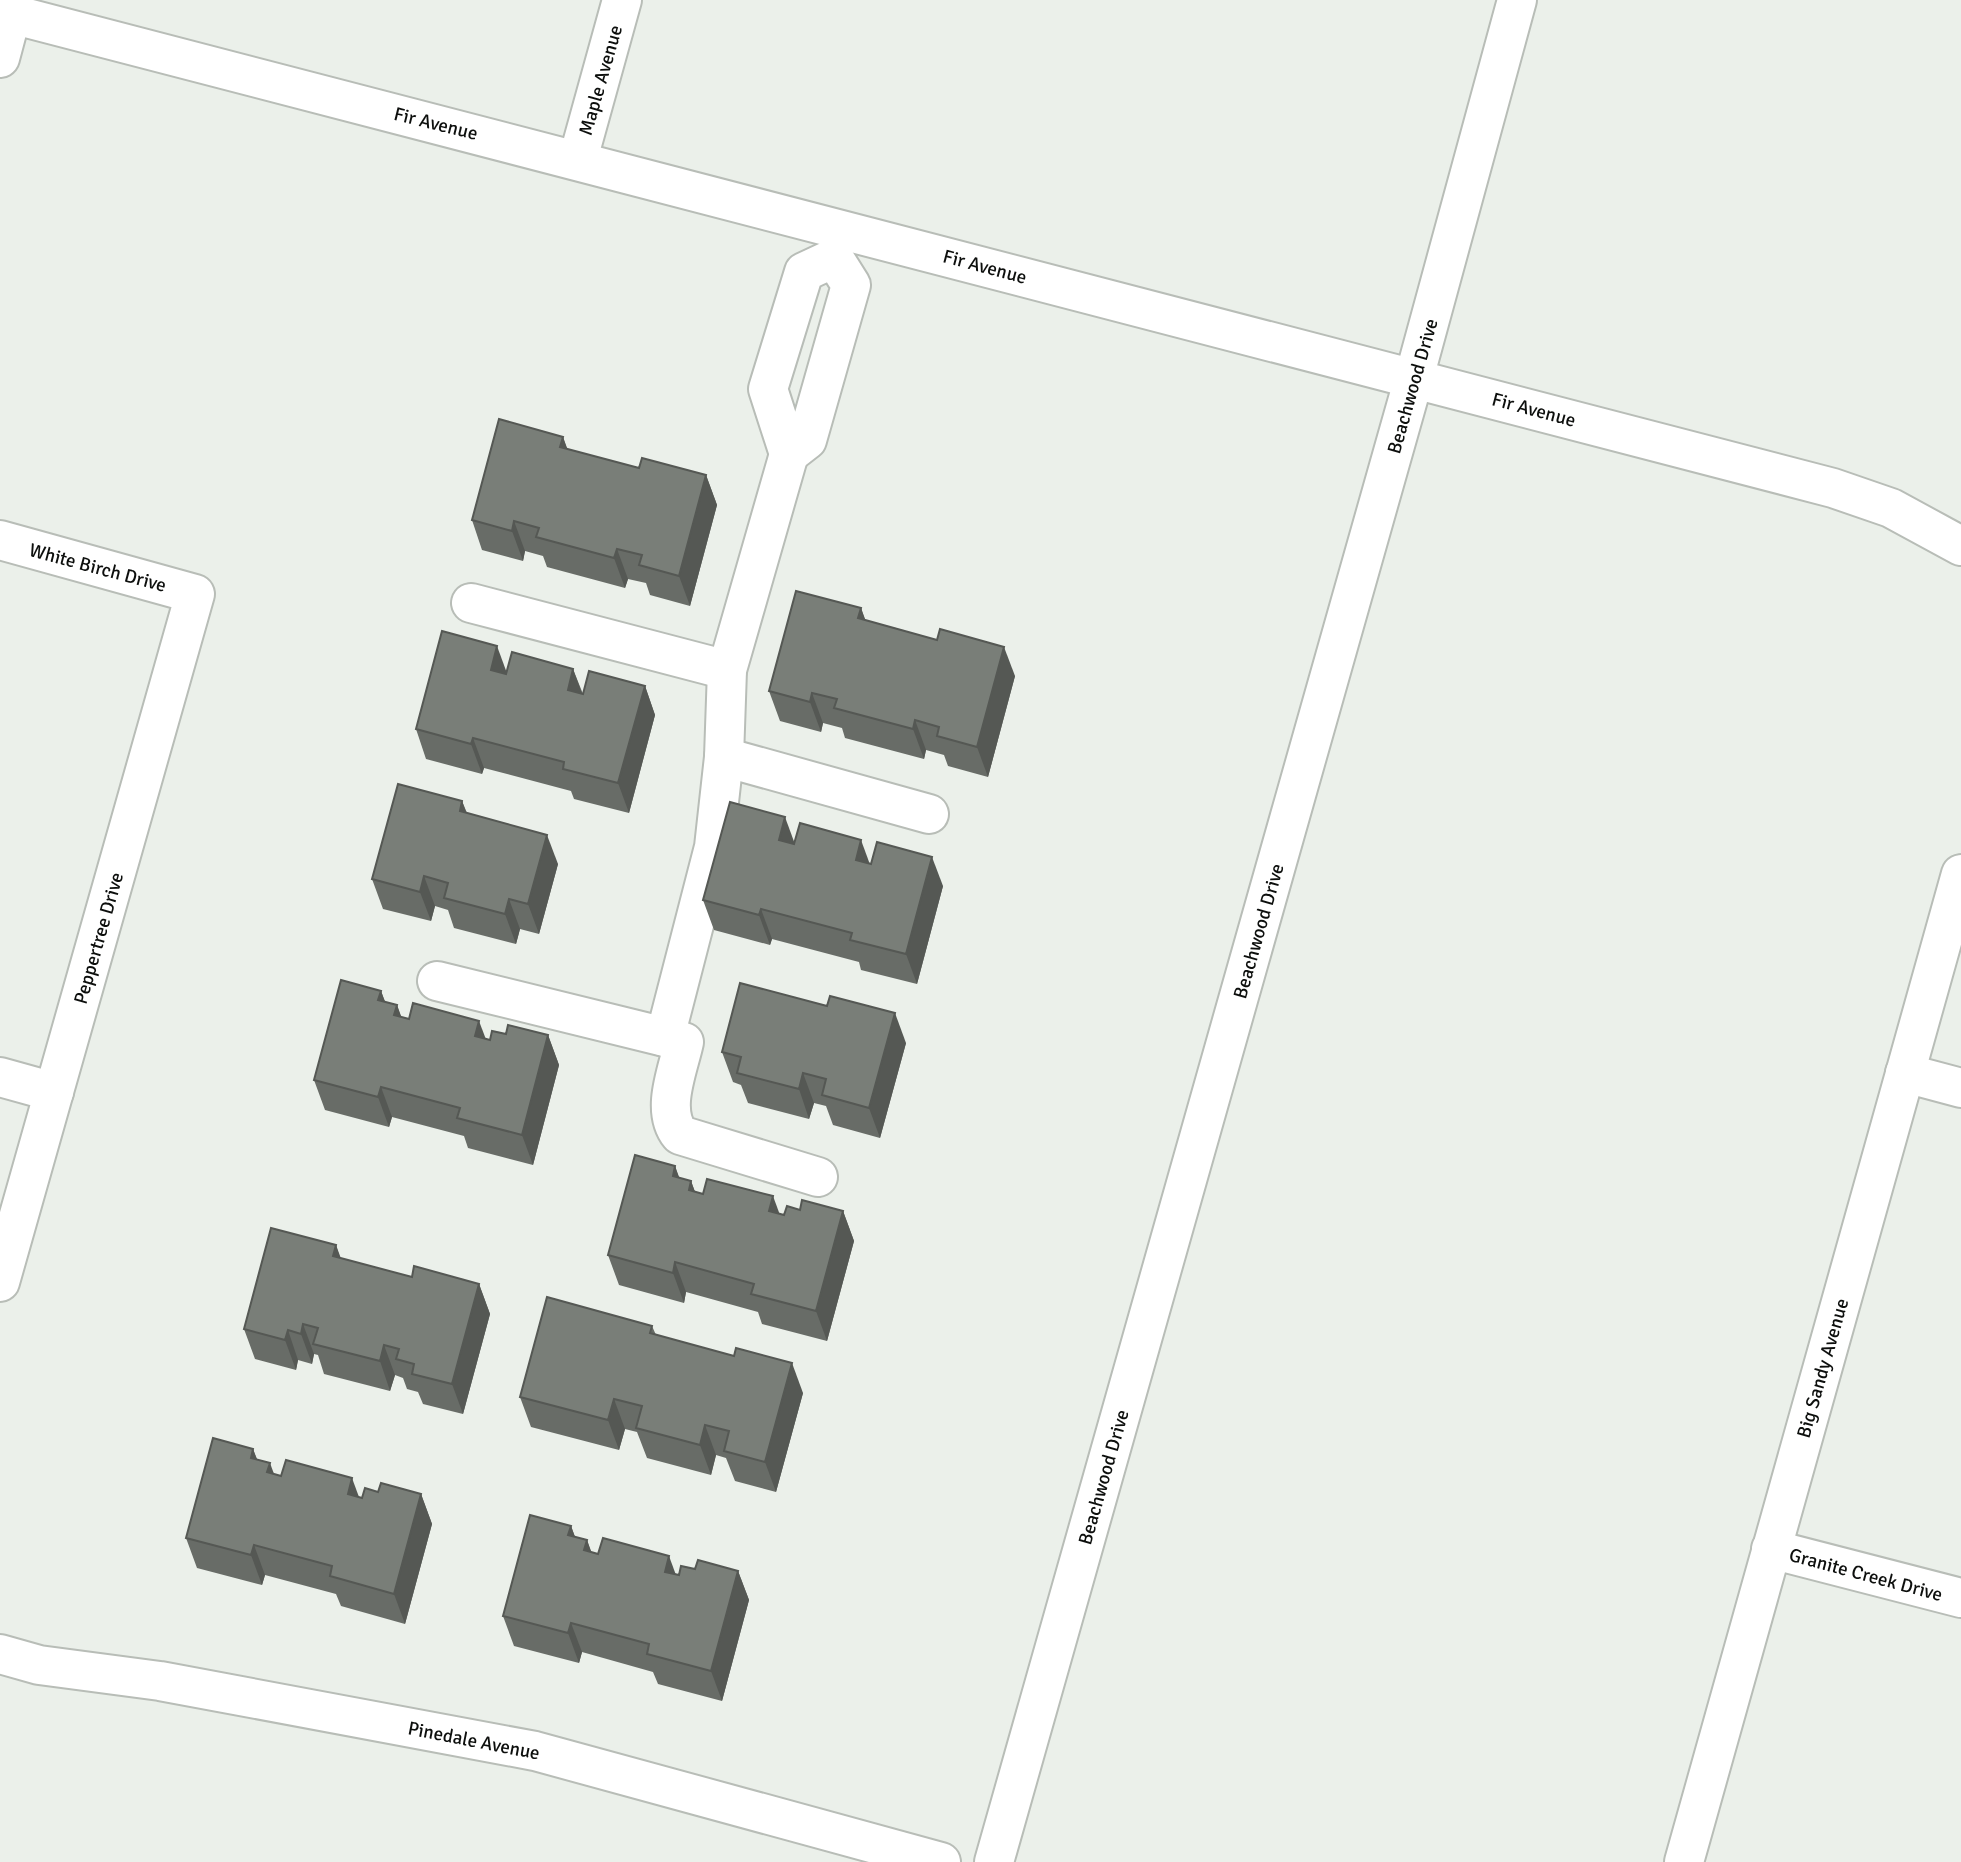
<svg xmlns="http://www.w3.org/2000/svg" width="1961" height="1862" font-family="Signika,sans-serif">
  <rect width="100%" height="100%" fill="#ebf0ea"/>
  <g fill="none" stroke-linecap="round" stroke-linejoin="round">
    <!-- minor casing -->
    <g stroke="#b8bdb7" stroke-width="42">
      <g id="minor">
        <polyline points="0,11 1833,488 1891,508 1961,546"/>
        <polyline points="0,58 12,13"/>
        <polyline points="578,159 622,0"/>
        <polygon points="834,258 851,285 807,440 789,454 768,389 804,272"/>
        <polyline points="0,540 195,594 0,1282"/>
        <polyline points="471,603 727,670"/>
        <polyline points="724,757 929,814"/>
        <polyline points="437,981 665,1037 714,847 724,757 727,670 789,454"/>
        <path d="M 665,1037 L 684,1042 C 678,1070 660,1110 680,1135 L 818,1177"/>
        <polyline points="1905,1073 1961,1088"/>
        <polyline points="0,1077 54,1092"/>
        <polyline points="1771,1549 1961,1598"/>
        <polyline points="0,1654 39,1665 160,1681 535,1751 941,1862"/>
        <polyline points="994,1862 1414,378 1517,0"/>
        <polyline points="1684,1862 1961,874"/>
      </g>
    </g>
    <!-- minor -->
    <use href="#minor" stroke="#fff" stroke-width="38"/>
  </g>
  <!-- wall -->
  <g fill="#686c67">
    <polygon points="563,437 567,449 639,468 706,475 717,505 690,606 650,595 646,583 628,579 625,588 547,567 543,556 525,551 523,561 482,550 472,520"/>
    <polygon points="861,608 865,620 1015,676 988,777 948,766 944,755 926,750 924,759 845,738 842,728 823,723 821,732 780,721 769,691"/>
    <polygon points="573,669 583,694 645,686 655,715 629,813 574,799 571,791 484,768 482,774 426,759 416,729 507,671"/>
    <polygon points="462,801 467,813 558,864 539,934 520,929 516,944 454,928 448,910 435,906 431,921 383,909 372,879"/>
    <polygon points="794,842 943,886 917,984 861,970 859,962 772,939 770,945 714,930 703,900"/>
    <polygon points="381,991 385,1002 397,1005 401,1017 490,1040 506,1034 548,1035 559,1065 533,1165 468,1148 464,1136 392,1117 389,1127 325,1110 314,1080"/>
    <polygon points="906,1043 880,1138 833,1125 826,1106 814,1103 809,1119 748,1103 741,1085 733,1082 722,1052"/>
    <polygon points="675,1166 679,1178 691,1181 695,1192 784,1215 800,1210 843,1211 854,1241 827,1341 762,1324 758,1312 686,1292 684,1303 619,1285 608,1255"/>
    <polygon points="336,1245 340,1258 412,1277 479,1284 490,1314 463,1414 423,1404 418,1392 407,1389 403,1378 395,1375 390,1391 324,1374 318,1355 314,1354 312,1364 298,1360 296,1370 255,1359 244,1329"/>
    <polygon points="652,1326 656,1335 803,1393 776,1492 735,1481 726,1458 716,1455 711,1475 647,1458 637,1432 625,1429 619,1450 531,1427 520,1397"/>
    <polygon points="253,1449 257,1459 274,1474 362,1498 378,1492 421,1494 432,1524 405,1624 341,1606 336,1594 265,1575 262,1585 197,1568 186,1538"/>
    <polygon points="571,1526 575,1537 587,1540 591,1552 676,1575 679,1575 695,1569 738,1571 749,1600 722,1701 658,1684 653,1672 582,1652 579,1663 514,1646 503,1616"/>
  </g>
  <!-- shaded-wall -->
  <g fill="#555854">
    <polygon points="563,437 574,467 560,447"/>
    <polygon points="706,475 717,505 690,606 679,576"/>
    <polygon points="514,521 525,551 523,561 512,531"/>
    <polygon points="617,549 628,579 625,588 614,558"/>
    <polygon points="861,608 872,638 858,618"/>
    <polygon points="497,646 508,676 491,670"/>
    <polygon points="1004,647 1015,676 988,777 977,747"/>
    <polygon points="573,669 584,699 568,690"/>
    <polygon points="645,686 655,715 629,813 618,783"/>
    <polygon points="812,693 823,723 821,732 810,702"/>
    <polygon points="915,720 926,750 924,759 913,729"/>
    <polygon points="473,738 484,768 482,774 471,744"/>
    <polygon points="462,801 473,831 460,811"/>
    <polygon points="785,817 796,847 779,840"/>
    <polygon points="547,835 558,864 539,934 528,904"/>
    <polygon points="861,840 872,870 856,860"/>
    <polygon points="932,857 943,886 917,984 906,954"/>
    <polygon points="424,876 435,906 431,921 420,892"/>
    <polygon points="509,899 520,929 516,944 505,914"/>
    <polygon points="761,909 772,939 770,945 759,915"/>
    <polygon points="381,991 392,1020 378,1000"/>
    <polygon points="397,1005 408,1035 394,1015"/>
    <polygon points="895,1013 906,1043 880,1138 869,1108"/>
    <polygon points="479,1021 490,1050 475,1036"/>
    <polygon points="548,1035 559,1065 533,1165 522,1135"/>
    <polygon points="803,1073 814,1103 809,1119 799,1089"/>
    <polygon points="381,1087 392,1117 389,1127 378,1097"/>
    <polygon points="675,1166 686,1196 673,1176"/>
    <polygon points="691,1181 702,1211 689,1190"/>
    <polygon points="773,1196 784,1226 769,1211"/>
    <polygon points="843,1211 854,1241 827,1341 816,1311"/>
    <polygon points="336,1245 347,1275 333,1256"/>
    <polygon points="675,1262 686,1292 684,1303 673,1273"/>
    <polygon points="479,1284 490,1314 463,1414 452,1384"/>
    <polygon points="303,1324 314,1354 312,1364 301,1334"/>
    <polygon points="288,1330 298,1360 296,1370 285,1340"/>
    <polygon points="384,1345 395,1375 390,1391 380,1361"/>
    <polygon points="792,1363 803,1393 776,1492 765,1462"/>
    <polygon points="614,1399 625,1429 619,1450 608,1420"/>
    <polygon points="705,1425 716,1455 711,1475 700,1445"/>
    <polygon points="253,1449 264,1479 251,1458"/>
    <polygon points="270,1463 281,1493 267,1472"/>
    <polygon points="352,1478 363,1508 348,1494"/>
    <polygon points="421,1494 432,1524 405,1624 394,1594"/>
    <polygon points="571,1526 582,1556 568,1535"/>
    <polygon points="587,1540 598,1570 584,1550"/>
    <polygon points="254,1545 265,1575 262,1585 251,1555"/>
    <polygon points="669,1556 680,1586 665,1572"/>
    <polygon points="738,1571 749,1600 722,1701 711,1671"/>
    <polygon points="571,1623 582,1652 579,1663 568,1633"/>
  </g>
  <!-- building -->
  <g fill="#797e78" stroke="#555854" stroke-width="2">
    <polygon points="499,419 563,437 560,447 639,468 642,458 706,475 679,576 639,565 642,555 617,549 614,558 536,537 539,528 514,521 512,531 472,520"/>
    <polygon points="796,591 861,608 858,618 937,640 940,629 1004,647 977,747 937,736 939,727 915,720 913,729 834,708 837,699 812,693 810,702 769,691"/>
    <polygon points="442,631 497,646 491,670 506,674 512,652 573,669 568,690 583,694 589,671 645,686 618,783 563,769 564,762 473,738 471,744 416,729"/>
    <polygon points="398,784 462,801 460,811 547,835 528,904 509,899 505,914 444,898 448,883 424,876 420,892 372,879"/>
    <polygon points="730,802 785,817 779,840 794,844 800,823 861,840 856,860 871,864 877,842 932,857 906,954 850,940 852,933 761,909 759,915 703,900"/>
    <polygon points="341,980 381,991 378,1000 397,1005 394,1015 409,1019 413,1003 479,1021 475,1036 490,1040 492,1031 506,1034 508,1025 548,1035 522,1135 457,1118 460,1108 381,1087 378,1097 314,1080"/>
    <polygon points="740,983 827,1006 830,996 895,1013 869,1108 822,1095 826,1079 803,1073 799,1089 737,1073 741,1057 722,1052"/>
    <polygon points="635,1155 675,1166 673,1176 691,1181 689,1190 703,1194 707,1179 773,1196 769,1211 784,1215 787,1206 800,1210 802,1200 843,1211 816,1311 751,1294 754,1284 675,1262 673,1273 608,1255"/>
    <polygon points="271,1228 336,1245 333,1256 412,1277 414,1266 479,1284 452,1384 412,1374 414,1364 396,1359 399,1349 384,1345 380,1361 313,1344 318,1328 303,1324 301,1334 288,1330 285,1340 244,1329"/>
    <polygon points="547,1297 652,1326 650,1333 734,1356 736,1348 792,1363 765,1462 724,1451 729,1431 705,1425 700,1445 636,1428 642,1406 614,1399 608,1420 520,1397"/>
    <polygon points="213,1438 253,1449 251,1458 270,1463 267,1472 281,1476 286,1460 352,1478 348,1494 362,1498 365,1488 378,1492 381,1483 421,1494 394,1594 330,1576 332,1566 254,1545 251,1555 186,1538"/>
    <polygon points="530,1515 571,1526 568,1535 587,1540 584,1550 598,1554 603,1538 669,1556 665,1572 679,1575 681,1566 695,1569 698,1560 738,1571 711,1671 647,1654 649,1644 571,1623 568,1633 503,1616"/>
  </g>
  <g text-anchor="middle" stroke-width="5" stroke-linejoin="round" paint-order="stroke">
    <!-- street labels -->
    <g font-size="19" fill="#0d0f0d" stroke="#fff">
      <text transform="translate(600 80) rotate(-74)" y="7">Maple Avenue</text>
      <text transform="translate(436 123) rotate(14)" y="7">Fir Avenue</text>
      <text transform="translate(985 266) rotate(15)" y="7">Fir Avenue</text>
      <text transform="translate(1412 386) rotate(-74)" y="7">Beachwood Drive</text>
      <text transform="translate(1534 409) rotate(15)" y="7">Fir Avenue</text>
      <text transform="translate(98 567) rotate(15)" y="7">White Birch Drive</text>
      <text transform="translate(1258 931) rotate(-74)" y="7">Beachwood Drive</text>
      <text transform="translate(98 938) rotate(-74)" y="7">Peppertree Drive</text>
      <text transform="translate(1822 1368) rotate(-74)" y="7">Big Sandy Avenue</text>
      <text transform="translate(1103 1477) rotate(-74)" y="7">Beachwood Drive</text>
      <text transform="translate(1866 1574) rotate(15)" y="7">Granite Creek Drive</text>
      <text transform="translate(474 1740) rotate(11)" y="7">Pinedale Avenue</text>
    </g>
  </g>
</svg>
